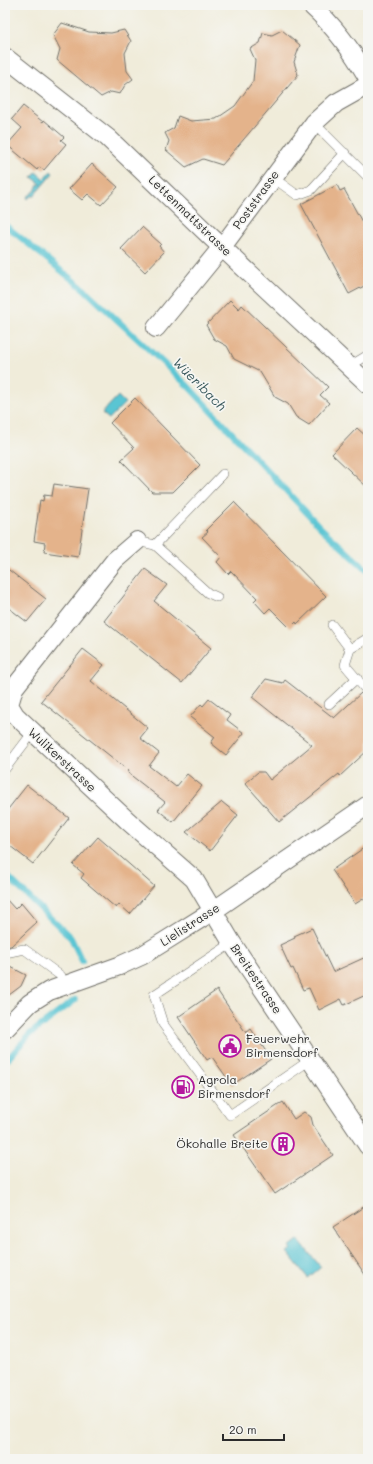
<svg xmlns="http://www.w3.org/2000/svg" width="373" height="1464" font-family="Mali,sans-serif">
  <rect width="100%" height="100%" fill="#f6f6f2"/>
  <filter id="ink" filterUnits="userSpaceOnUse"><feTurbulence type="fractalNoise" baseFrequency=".025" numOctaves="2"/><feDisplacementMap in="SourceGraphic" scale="8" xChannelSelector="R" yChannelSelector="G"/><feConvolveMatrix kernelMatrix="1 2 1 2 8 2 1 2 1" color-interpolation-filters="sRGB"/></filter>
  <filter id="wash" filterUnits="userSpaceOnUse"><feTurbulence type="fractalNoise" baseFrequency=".012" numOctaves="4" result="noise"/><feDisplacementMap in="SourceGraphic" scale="16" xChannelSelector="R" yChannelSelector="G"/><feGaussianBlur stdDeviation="0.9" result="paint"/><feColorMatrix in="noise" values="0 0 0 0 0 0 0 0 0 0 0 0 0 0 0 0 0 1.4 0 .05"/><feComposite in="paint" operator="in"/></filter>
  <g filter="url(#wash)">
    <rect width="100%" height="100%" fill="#f0ecda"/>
    <!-- water -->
    <g fill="#5ac5d3" stroke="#42787f">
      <polygon points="51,171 53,173 36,193 35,196 31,196 28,199 27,197 35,191 38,184 39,185 41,184 32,177 36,172 44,179"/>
      <polygon points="118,396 125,403 109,419 102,413"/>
      <polygon points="298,1240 321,1267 308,1278 287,1252 291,1249 289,1247"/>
    </g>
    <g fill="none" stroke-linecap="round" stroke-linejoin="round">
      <!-- stream -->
      <g stroke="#5ac5d3" stroke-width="6">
        <polyline points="5,225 85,290 188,386 321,528 368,571"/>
        <polyline points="5,874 71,938 82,961"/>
        <polyline points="5,1062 30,1034 75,1000"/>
      </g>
    </g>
    <g id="blocks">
      <!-- building -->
      <g fill="#e4b38b">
        <polygon points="62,23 89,32 111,33 124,30 131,41 125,53 127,71 133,79 125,85 120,94 111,92 101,97 57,60 60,49 53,35"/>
        <polygon points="282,30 300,45 294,62 298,75 222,165 203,159 186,167 166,150 169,141 165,133 174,128 178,116 191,121 216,119 235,106 253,81 255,60 250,49 260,43 263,33 272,35"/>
        <polygon points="23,106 43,122 44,120 64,137 61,140 66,144 44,170 39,167 37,170 7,145 22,128 12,119"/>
        <polygon points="92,164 118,187 101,205 88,194 82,200 69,189"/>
        <polygon points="337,185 340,191 344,189 368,233 368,284 349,294 301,204"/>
        <polygon points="142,227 161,244 159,246 164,252 145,272 121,249"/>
        <polygon points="230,300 239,309 242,305 328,387 320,395 329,403 309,425 296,417 288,404 275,397 260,372 234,359 227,346 214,339 206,325"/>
        <polygon points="135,398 200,465 173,492 152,492 121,460 134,448 110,423"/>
        <polygon points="357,428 368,438 368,488 332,454"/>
        <polygon points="54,484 88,489 78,557 44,552 45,543 34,541 40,500 43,501 44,495 52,496"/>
        <polygon points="234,502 326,596 297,624 296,622 290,628 270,608 265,613 254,601 257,598 231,571 228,574 217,562 221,557 202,537 208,532 206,530"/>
        <polygon points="5,567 46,599 27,622 5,605"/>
        <polygon points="145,569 167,585 154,601 211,648 182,683 104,621"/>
        <polygon points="83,649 104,665 91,681 148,728 140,738 159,753 149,766 176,787 187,774 202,786 173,822 158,810 165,802 128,773 129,771 41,701"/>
        <polygon points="266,679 283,683 285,680 334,718 361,693 368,698 368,750 340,776 339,774 279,822 245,783 258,772 264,772 270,780 312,745 252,697"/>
        <polygon points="209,699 230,715 227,720 244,733 226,755 211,743 215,737 190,717 201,704 203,706"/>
        <polygon points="27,785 69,818 33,864 5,842 5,813"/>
        <polygon points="222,802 238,815 210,851 186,832"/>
        <polygon points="98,837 154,886 130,914 119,904 116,908 81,878 84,874 73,865"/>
        <polygon points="368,845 368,896 355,904 332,870"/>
        <polygon points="5,898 15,909 21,903 37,922 11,946 5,947"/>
        <polygon points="312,928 333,972 368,956 368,994 344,1005 341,999 319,1010 309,988 303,990 293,968 291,969 280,945 295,938 294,936"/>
        <polygon points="5,964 26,975 21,986 5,998"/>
        <polygon points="217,990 246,1033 251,1029 271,1059 232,1085 212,1057 207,1060 178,1017"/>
        <polygon points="283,1102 294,1119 304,1112 311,1117 313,1125 333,1155 275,1194 234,1135"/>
        <polygon points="368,1204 368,1279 333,1227"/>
      </g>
    </g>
  </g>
  <g filter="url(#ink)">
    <use href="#blocks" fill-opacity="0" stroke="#706f68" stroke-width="1"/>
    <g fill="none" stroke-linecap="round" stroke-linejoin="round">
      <!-- service casing -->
      <g stroke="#706f68" stroke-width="10">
        <g id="service">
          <polyline points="314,123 368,177"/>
          <polyline points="272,177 297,195 311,190 345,153"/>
          <polyline points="350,366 368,355"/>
          <polyline points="137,541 155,545 208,593 217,597"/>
          <polyline points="155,545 223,474"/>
          <polyline points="332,625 350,649 345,665 368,692"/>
          <polyline points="350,649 368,638"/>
          <polyline points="329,704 357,678"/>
          <polyline points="5,769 33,732"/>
          <polyline points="232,943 154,995 163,1024 230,1115 310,1060"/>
          <polyline points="5,953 24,949 61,976 63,986"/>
        </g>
      </g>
      <!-- minor casing -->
      <g stroke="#706f68" stroke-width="20">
        <g id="minor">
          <path d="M 311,5 C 334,26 352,50 368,78"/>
          <polyline points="5,57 108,138 211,237 368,384"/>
          <polyline points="156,328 222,247 314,123 336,103 368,85"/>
          <polyline points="137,541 115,560 14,688 9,705 15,715 128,821 194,879 232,943 368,1146"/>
          <polyline points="5,1029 30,1003 49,991 119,966 141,956 162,943 213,911 368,805"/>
        </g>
      </g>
      <!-- service -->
      <use href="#service" stroke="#fff" stroke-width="9"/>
      <!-- minor -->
      <use href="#minor" stroke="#fff" stroke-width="18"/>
    </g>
  </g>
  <!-- icons -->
  <defs>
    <g id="civic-ring" transform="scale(1.15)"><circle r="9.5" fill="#f6f6f2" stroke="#b5179e" stroke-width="1.5"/><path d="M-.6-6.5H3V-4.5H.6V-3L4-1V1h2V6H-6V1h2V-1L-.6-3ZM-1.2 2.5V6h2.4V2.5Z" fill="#b5179e"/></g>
    <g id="fuel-ring" transform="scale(1.15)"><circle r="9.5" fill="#f6f6f2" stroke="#b5179e" stroke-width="1.5"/><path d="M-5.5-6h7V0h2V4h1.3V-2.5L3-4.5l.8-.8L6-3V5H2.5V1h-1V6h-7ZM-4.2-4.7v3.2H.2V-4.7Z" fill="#b5179e"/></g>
    <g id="building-ring" transform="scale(1.15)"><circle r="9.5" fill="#f6f6f2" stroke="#b5179e" stroke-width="1.5"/><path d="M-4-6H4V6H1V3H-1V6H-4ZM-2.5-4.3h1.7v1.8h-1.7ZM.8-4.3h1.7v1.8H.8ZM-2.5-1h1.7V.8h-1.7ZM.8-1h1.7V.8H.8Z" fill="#b5179e"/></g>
  </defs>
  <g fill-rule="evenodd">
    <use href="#civic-ring" x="230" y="1046"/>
    <use href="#fuel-ring" x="183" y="1087"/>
    <use href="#building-ring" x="283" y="1144"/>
  </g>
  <g text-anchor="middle" stroke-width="3.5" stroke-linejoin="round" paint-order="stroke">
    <!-- street labels -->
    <g font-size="12" fill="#2b2b2b" stroke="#f6f6f2">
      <text transform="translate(256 200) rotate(-54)" y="4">Poststrasse</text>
      <text transform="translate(190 216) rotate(44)" y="4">Lettenmattstrasse</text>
      <text transform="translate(62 760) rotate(43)" y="4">Wulikerstrasse</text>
      <text transform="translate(190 925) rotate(-33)" y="4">Lielistrasse</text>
      <text transform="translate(256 979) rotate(56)" y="4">Breitestrasse</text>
    </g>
    <!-- poi labels -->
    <g font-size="12" fill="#2b2b2b" stroke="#f6f6f2" text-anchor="start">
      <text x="246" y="1043">Feuerwehr<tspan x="246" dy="14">Birmensdorf</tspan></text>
      <text x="198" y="1084">Agrola<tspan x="198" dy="14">Birmensdorf</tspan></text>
      <text x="268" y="1148" text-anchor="end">Ökohalle Breite</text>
    </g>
    <!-- water labels -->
    <g font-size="13" font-style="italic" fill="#39595d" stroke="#f6f6f2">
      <text transform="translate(200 384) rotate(45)" y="5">Wüeribach</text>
    </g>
  </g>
  <!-- margin -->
  <rect width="373" height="1464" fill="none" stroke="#f6f6f2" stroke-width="20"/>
  <!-- scale -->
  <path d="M223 1434v6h61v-6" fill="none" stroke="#2b2b2b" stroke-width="2"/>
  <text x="229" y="1434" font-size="12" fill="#2b2b2b" stroke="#f6f6f2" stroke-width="3" paint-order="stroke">20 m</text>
</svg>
